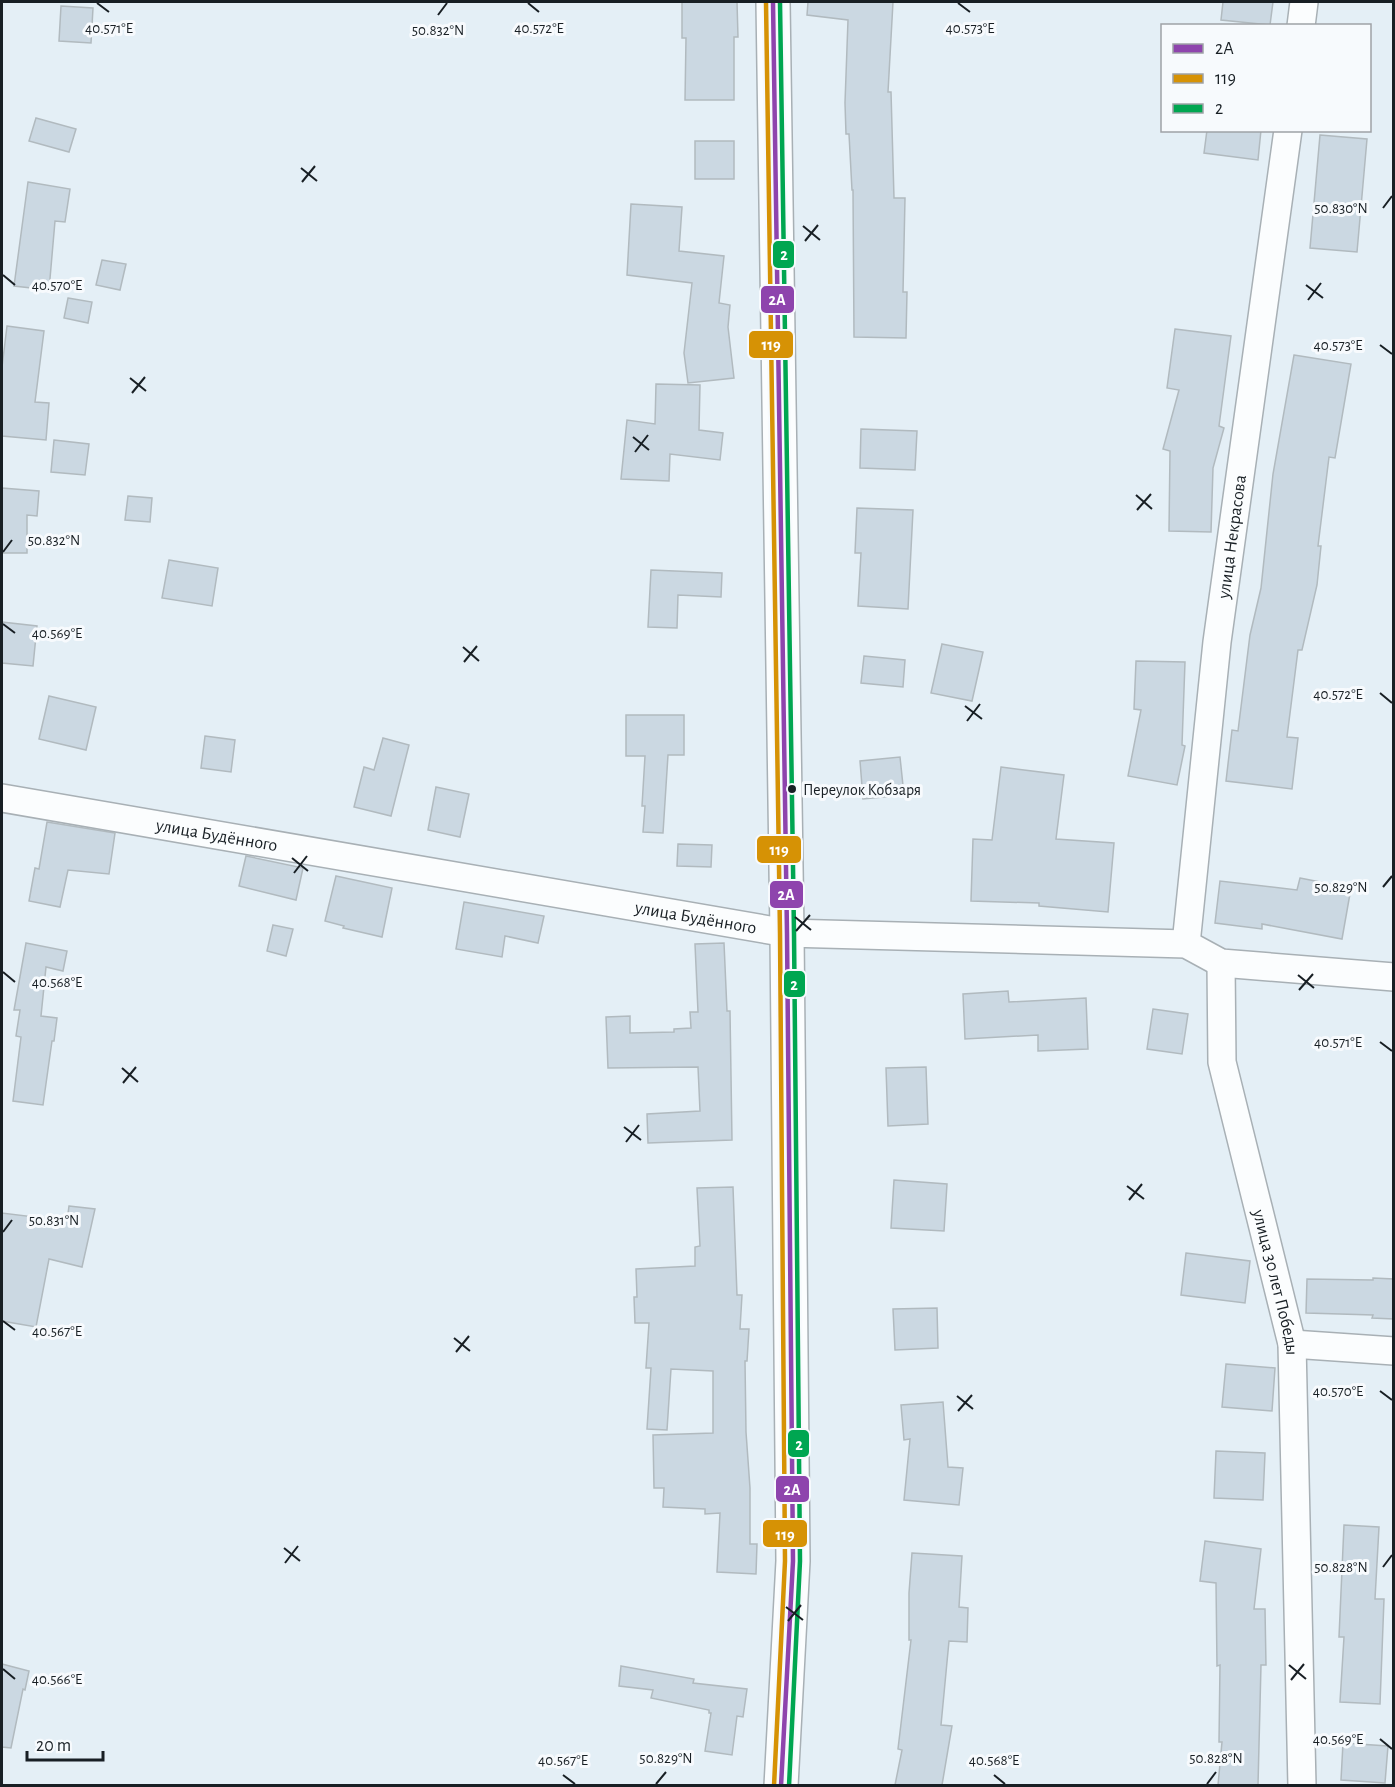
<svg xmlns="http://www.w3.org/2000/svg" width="1395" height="1787" font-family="'Alegreya Sans',sans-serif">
  <rect width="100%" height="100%" fill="#e4eff6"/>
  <!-- building -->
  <g fill="#cbd8e2" stroke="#b1babf" stroke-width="1.5">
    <polygon points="682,2 737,2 738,37 734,37 734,100 685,100 686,38 682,38"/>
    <polygon points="808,2 893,2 888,92 891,92 894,198 905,198 903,292 907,292 906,338 854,337 853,190 852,190 849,134 846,134 845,103 848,20 807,15"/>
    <polygon points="1223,2 1273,2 1270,25 1221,20"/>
    <polygon points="61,6 93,8 91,43 59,41"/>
    <polygon points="36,118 76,129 69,152 29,141"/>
    <polygon points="1207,130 1261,130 1258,160 1204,153"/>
    <polygon points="1320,135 1367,139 1357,252 1310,248"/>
    <rect x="695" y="141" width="39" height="38"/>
    <polygon points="28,182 70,189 65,222 55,221 49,290 14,286"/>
    <polygon points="631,204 682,207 679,251 724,256 719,303 730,305 728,327 734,378 688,383 684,353 692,283 627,275"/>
    <polygon points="102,260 126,264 120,290 96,285"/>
    <polygon points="68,298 92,302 88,323 64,318"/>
    <polygon points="7,326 44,331 35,402 49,403 46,440 2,436 2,367"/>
    <polygon points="1175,329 1231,336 1219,426 1224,428 1213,468 1211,532 1169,531 1170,451 1163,449 1179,390 1167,388"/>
    <polygon points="1294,355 1351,364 1335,458 1329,457 1318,546 1321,546 1317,585 1302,650 1298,650 1287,737 1298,738 1292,789 1226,781 1232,730 1238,731 1250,635 1261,588 1273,474"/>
    <polygon points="656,384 700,385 699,430 723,433 720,460 670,454 669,481 621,479 627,420 655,424"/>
    <polygon points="861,429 917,431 915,470 860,468"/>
    <polygon points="54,440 89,444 85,475 51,472"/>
    <polygon points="2,488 39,491 37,516 27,515 27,553 2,553"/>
    <polygon points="128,496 152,498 150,522 125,520"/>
    <polygon points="857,508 913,510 908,609 858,606 861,553 855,553"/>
    <polygon points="169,560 218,568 212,606 162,598"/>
    <polygon points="651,570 722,573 721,597 678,595 677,628 648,627"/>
    <polygon points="2,622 37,626 33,666 2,663"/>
    <polygon points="942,644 983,652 972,701 931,693"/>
    <polygon points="864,656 905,660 903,687 861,683"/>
    <polygon points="1136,661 1185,662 1182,745 1185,746 1177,785 1128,776 1141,710 1134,709"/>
    <polygon points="49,696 96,707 86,750 39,739"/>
    <polygon points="626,715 684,715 684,755 668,755 663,833 643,832 645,806 642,806 645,756 626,756"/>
    <polygon points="205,736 235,740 231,772 201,768"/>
    <polygon points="383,738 409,745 391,816 354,807 364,767 374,770"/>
    <polygon points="900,757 904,795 863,799 860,761"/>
    <polygon points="1001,767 1064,775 1056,839 1114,843 1108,912 1039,906 1039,903 971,901 973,839 992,840"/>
    <polygon points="436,787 469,794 460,837 428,830"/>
    <polygon points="47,822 115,833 109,874 68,870 60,907 29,901 35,868 39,869"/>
    <polygon points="678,844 712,845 711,867 677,866"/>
    <polygon points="246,856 303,868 296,900 239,886"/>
    <polygon points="336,876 392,888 382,937 343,928 344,926 325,921"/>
    <polygon points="1300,878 1351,888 1342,939 1262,924 1262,929 1215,923 1220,881 1297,890"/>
    <polygon points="464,902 544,916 538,943 505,936 502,957 456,949"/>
    <polygon points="273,925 293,929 286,956 267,951"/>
    <polygon points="26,943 67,951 63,971 46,967 41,1016 57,1018 54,1041 52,1041 43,1105 13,1101 21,1037 16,1036 20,1010 14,1010"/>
    <polygon points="724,943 727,1011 730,1011 732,1140 648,1143 647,1114 700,1111 698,1067 608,1068 606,1017 630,1016 630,1033 674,1032 674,1029 691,1028 690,1012 698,1012 695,944"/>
    <polygon points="1008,991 1009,1002 1086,998 1088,1049 1038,1051 1038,1035 965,1039 963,994"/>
    <polygon points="1153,1009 1188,1014 1182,1054 1147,1049"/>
    <polygon points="926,1067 928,1124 888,1126 886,1068"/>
    <polygon points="894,1180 947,1184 944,1231 891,1228"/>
    <polygon points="733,1187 737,1295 742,1295 740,1329 749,1329 747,1361 745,1361 746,1432 750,1488 750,1544 757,1544 756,1574 717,1572 720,1513 705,1514 705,1509 663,1507 664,1488 654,1488 653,1435 713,1433 713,1371 671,1369 667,1430 647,1429 651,1368 646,1368 649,1323 635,1323 634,1297 637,1297 636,1269 695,1266 695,1247 700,1246 697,1188"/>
    <polygon points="69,1206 95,1209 82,1267 49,1259 36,1327 2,1321 2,1213 67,1221"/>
    <polygon points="1186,1253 1250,1261 1245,1303 1181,1295"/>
    <polygon points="1373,1278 1394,1279 1394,1319 1372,1318 1373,1315 1306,1313 1307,1279 1373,1280"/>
    <polygon points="937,1308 938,1348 895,1350 893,1309"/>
    <polygon points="1226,1364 1275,1368 1272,1411 1222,1407"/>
    <polygon points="943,1402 948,1467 963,1468 959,1505 904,1500 910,1439 904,1440 901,1405"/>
    <polygon points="1216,1451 1265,1453 1263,1500 1214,1498"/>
    <polygon points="1344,1525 1379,1527 1375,1599 1384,1599 1380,1704 1340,1702 1344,1637 1339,1637"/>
    <polygon points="1205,1541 1261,1549 1254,1609 1265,1609 1266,1665 1261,1665 1258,1785 1218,1785 1222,1742 1219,1742 1220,1665 1217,1666 1216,1583 1200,1581"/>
    <polygon points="912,1553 962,1556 959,1607 968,1608 967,1642 949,1641 941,1725 952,1726 942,1785 895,1785 902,1750 898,1749 911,1640 909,1640 909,1593"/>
    <polygon points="2,1664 29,1671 25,1690 23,1689 11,1748 2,1747"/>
    <polygon points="621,1666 694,1679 693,1683 747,1689 743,1717 737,1716 732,1755 705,1751 711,1713 709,1713 709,1710 651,1698 653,1690 619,1686"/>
    <polygon points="1343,1743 1388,1746 1385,1783 1341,1780"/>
  </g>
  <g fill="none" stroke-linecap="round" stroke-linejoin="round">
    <!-- street casing -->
    <g stroke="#a8b0b5" stroke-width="30">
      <g id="street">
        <polyline points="1301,26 1304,2"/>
        <path id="s1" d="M 2,798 L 787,933 L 1186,944 L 1221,963 L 1394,977"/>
        <path id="s2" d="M 1186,944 L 1217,642 L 1288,130"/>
        <path id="s3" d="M 1221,963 L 1222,1062 L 1292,1344 L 1302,1786"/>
        <polyline points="1292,1344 1394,1351"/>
      </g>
    </g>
    <!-- secondary casing -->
    <g stroke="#a8b0b5" stroke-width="36">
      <polyline id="secondary" points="773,2 787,933 793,1561 781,1786"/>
    </g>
    <!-- street -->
    <use href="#street" stroke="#fbfdfe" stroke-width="27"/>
    <!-- secondary -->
    <use href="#secondary" stroke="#fbfdfe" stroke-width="33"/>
    <!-- bus-1 casing -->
    <g stroke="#f7fafd" stroke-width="9">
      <polyline id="bus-1" points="773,2 787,933 793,1561 781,1786"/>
    </g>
    <!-- bus-2 casing -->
    <g stroke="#f7fafd" stroke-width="9">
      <polyline id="bus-2" points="766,2 780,933 785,1561 774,1786"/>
    </g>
    <!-- bus-3 casing -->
    <g stroke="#f7fafd" stroke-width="9">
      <polyline id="bus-3" points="780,2 794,933 800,1561 789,1786"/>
    </g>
    <!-- bus-1 -->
    <use href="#bus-1" stroke="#8e44ad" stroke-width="4.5"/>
    <!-- bus-2 -->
    <use href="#bus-2" stroke="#d69205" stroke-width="4.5"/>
    <!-- bus-3 -->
    <use href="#bus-3" stroke="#00a651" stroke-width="4.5"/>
  </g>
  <!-- ticks -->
  <path fill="none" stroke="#181f24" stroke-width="2" d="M 97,3 L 109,12M 528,3 L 539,12M 958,3 L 970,12M 438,15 L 447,3M 301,168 L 317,181M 302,182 L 315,166M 1383,208 L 1392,196M 803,226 L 820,240M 805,241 L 818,225M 3,275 L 15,285M 1306,285 L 1323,298M 1308,300 L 1321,283M 1380,345 L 1392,354M 130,378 L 146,391M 132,393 L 145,377M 633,437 L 649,450M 635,452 L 648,435M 1136,495 L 1152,509M 1137,510 L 1151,494M 3,552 L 12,540M 3,624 L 15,633M 463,647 L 479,661M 464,662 L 477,646M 1380,693 L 1392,703M 965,706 L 982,719M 967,721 L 980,704M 292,858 L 308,871M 294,873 L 307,856M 1383,887 L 1392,876M 795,917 L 811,930M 796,931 L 810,915M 3,972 L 15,982M 1298,975 L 1314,988M 1299,990 L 1313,974M 1380,1042 L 1392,1051M 122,1068 L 138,1082M 123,1083 L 136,1067M 624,1127 L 641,1140M 626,1142 L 639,1125M 1127,1186 L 1144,1199M 1129,1200 L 1142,1184M 3,1232 L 12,1220M 3,1321 L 15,1330M 454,1338 L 470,1351M 456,1352 L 469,1336M 1380,1391 L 1392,1400M 957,1396 L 973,1409M 958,1411 L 972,1395M 284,1548 L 300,1561M 285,1563 L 298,1546M 1383,1567 L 1392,1555M 786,1607 L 803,1620M 788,1621 L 801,1605M 1289,1665 L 1306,1679M 3,1669 L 15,1679M 1291,1680 L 1304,1664M 1380,1739 L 1392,1749M 563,1775 L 575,1784M 994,1775 L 1005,1784M 656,1784 L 666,1772M 1207,1784 L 1216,1772"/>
  <!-- markers -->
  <circle fill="#181f24" stroke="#f7fafd" stroke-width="2" cx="792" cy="789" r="5"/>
  <g text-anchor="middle" stroke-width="6" stroke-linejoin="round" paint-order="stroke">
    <!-- bus labels -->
    <g font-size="16" fill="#181f24" stroke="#f7fafd" text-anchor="start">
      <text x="803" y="795">Переулок Кобзаря</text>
    </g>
    <!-- street labels -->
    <g font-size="18" fill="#181f24" stroke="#f7fafd">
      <text dy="6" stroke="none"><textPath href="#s2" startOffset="410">улица Некрасова</textPath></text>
      <text dy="6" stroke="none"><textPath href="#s1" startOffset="218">улица Будённого</textPath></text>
      <text dy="6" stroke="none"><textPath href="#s1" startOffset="704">улица Будённого</textPath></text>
      <text dy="6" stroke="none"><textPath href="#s3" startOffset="326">улица 30 лет Победы</textPath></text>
    </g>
  </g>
  <g font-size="15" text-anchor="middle" fill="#181f24" stroke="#f7fafd" stroke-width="6" stroke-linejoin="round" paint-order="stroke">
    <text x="109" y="33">40.571°E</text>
    <text x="539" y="33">40.572°E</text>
    <text x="970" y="33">40.573°E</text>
    <text x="438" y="35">50.832°N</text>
    <text x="1341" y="213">50.830°N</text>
    <text x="57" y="290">40.570°E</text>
    <text x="1338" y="350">40.573°E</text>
    <text x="54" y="545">50.832°N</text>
    <text x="57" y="638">40.569°E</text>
    <text x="1338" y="699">40.572°E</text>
    <text x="1341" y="892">50.829°N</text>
    <text x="57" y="987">40.568°E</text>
    <text x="1338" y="1047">40.571°E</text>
    <text x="54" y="1225">50.831°N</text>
    <text x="57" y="1336">40.567°E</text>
    <text x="1338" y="1396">40.570°E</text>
    <text x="1341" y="1572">50.828°N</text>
    <text x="57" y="1684">40.566°E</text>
    <text x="1338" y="1744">40.569°E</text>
    <text x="666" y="1763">50.829°N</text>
    <text x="1216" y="1763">50.828°N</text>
    <text x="563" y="1765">40.567°E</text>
    <text x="994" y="1765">40.568°E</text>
  </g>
  <g stroke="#f7fafd" stroke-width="2">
    <rect x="772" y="240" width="23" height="29" rx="6" fill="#00a651"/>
    <rect x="760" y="285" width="35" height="29" rx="6" fill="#8e44ad"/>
    <rect x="748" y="330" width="46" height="29" rx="6" fill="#d69205"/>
    <rect x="756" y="835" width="46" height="29" rx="6" fill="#d69205"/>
    <rect x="769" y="880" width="35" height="29" rx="6" fill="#8e44ad"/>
    <rect x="783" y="970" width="23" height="28" rx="6" fill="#00a651"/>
    <rect x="787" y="1429" width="23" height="29" rx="6" fill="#00a651"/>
    <rect x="775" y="1475" width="35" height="28" rx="6" fill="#8e44ad"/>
    <rect x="762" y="1519" width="46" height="29" rx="6" fill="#d69205"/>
  </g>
  <g font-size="16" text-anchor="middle" font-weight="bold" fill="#fff">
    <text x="784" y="260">2</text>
    <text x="777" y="305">2А</text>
    <text x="771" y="350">119</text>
    <text x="779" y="855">119</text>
    <text x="786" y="900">2А</text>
    <text x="794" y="990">2</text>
    <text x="799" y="1450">2</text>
    <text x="792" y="1495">2А</text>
    <text x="785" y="1540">119</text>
  </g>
  <!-- border -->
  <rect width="1395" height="1787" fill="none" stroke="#181f24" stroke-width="6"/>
  <!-- legend -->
  <rect x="1161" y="24" width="210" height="108" fill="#f7fafd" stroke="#9ea2a6" stroke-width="1.5"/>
  <rect x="1173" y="44" width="30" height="9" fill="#8e44ad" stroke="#9ea2a6" stroke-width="1.5"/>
  <text x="1215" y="54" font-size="18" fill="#181f24">2А</text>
  <rect x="1173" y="74" width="30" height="9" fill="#d69205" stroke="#9ea2a6" stroke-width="1.5"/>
  <text x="1215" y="84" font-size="18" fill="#181f24">119</text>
  <rect x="1173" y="104" width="30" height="9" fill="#00a651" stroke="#9ea2a6" stroke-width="1.5"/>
  <text x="1215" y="114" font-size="18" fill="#181f24">2</text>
  <!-- scale -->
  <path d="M27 1751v9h76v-9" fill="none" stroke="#181f24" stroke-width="3"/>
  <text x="36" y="1751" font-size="18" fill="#181f24" stroke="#f7fafd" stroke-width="4.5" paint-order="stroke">20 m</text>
</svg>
